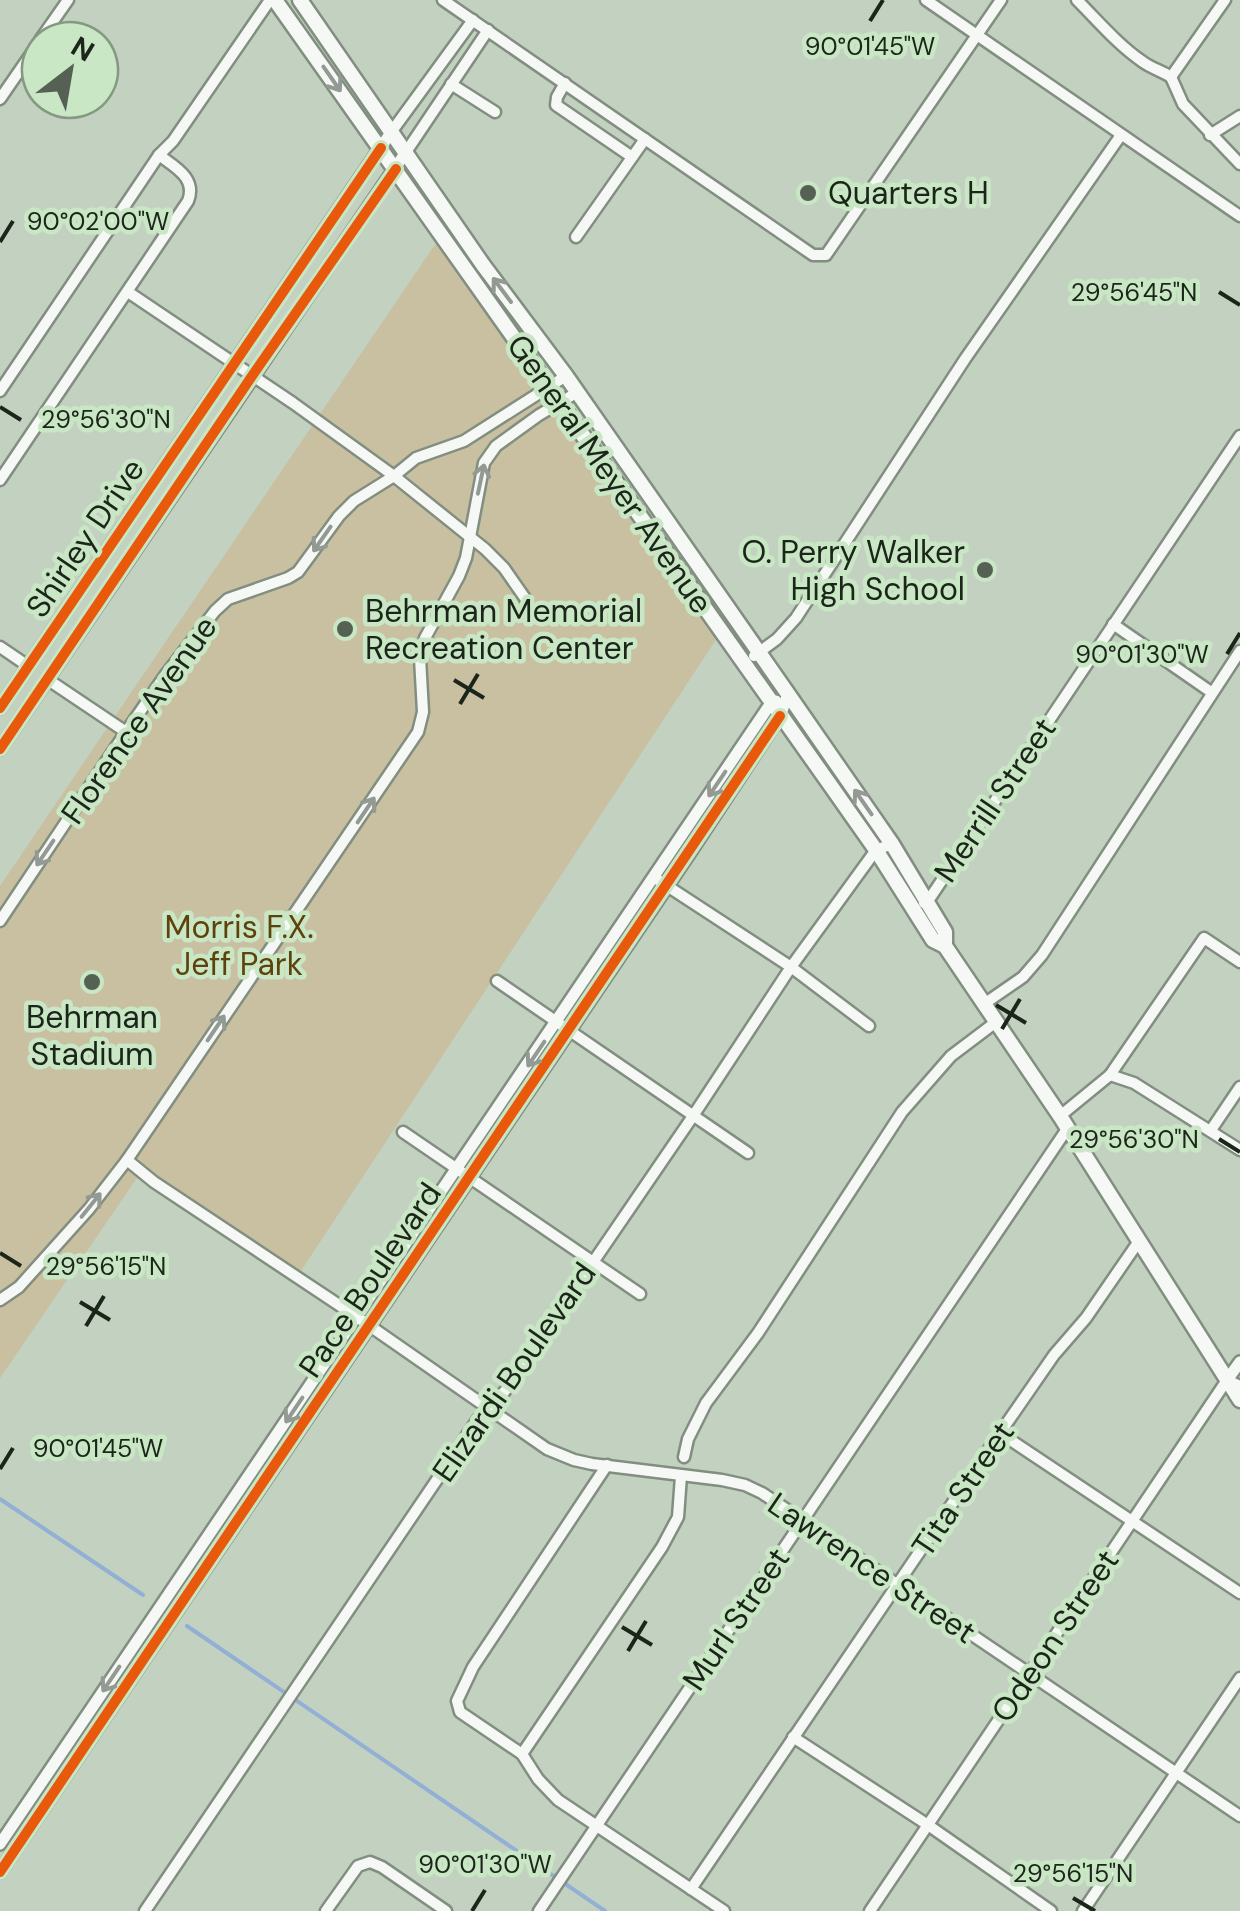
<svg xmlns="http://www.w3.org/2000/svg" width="1240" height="1911" font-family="'DM Sans',sans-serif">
  <rect width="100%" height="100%" fill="#c2d1c0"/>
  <!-- green -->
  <polygon fill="#c8c0a0" points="436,243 721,632 297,1277 141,1172 0,1378 0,886"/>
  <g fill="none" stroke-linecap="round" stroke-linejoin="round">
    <!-- stream -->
    <g stroke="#92afd6" stroke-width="4">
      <polyline points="0,1499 143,1595"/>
      <polyline points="187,1626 605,1911"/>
    </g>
    <!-- minor casing -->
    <g stroke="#828e80" stroke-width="15">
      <g id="minor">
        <polyline points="443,0 813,255 826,255 1001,0"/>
        <polyline points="926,0 1240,216"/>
        <path d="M 1077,0 C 1098,21 1118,45 1143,62 C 1151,68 1162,71 1171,77"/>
        <polyline points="40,40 68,0"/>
        <polyline points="1171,77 1183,104 1240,164"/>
        <polyline points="1171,77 1225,0"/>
        <polyline points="565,83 557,97 556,105 632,157"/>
        <polyline points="451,84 495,112"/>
        <polyline points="0,99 40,41"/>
        <polyline points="392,131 473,20"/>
        <polyline points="1210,135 1240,116"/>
        <polyline points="406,152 488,30"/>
        <polyline points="576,237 645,139"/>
        <polyline points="128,292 293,403 394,476 485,549 504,568 527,601"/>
        <polyline points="0,391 159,155 173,141 270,0"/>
        <path d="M 0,480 L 188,201 C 197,178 175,167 159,155"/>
        <polyline points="1113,624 1211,692"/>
        <polyline points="0,647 28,666"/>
        <polyline points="754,656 777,639 796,618 965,359 1121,135"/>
        <polyline points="47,679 126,732"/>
        <polyline points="655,878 791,967 869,1026"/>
        <polyline points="924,903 928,901 1240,436"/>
        <polyline points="0,921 126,732 166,674 215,611 228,599 288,578 298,572 339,516 354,501 394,476 416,458 464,441 566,376"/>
        <polyline points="497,981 748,1153"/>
        <polyline points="984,1004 1023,977 1042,955 1240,651"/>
        <polyline points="1110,1075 1134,1083 1240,1150"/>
        <polyline points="1060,1116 1110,1075 1204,938 1240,962"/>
        <polyline points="1211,1130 1240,1087"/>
        <polyline points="403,1132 640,1294"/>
        <polyline points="127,1160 154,1182 357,1317 547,1449 574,1460 592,1464 722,1480 745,1485 762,1493 1240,1816"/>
        <polyline points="0,1300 19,1287 89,1209 127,1160 418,732 423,712 420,658 425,638 459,576 466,558 484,463 496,446 539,415 576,393"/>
        <polyline points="1000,1433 1240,1593"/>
        <polyline points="684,1457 688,1439 706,1403 758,1333 902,1112 951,1056 996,1022"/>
        <polyline points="607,1465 473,1667 457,1701 460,1712 522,1754 538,1779 558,1800 724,1911"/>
        <polyline points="793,1737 928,1825 1051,1911"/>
        <polyline points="522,1754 662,1547 678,1517 681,1476"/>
        <polyline points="691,1889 1000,1433 1054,1355 1086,1318 1139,1241"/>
        <polyline points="145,1911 478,1419 505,1391 693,1116 791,967 876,850 892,844"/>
        <polyline points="326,1911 358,1866 370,1862 382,1867 446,1911"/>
        <polyline points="539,1911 1067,1129"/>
        <polyline points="870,1911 1227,1380 1240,1386"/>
        <polyline points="1083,1911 1240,1678"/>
      </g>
    </g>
    <!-- tertiary casing -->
    <g stroke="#828e80" stroke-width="16">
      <g id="tertiary">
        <polyline points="0,708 392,131"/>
        <polyline points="0,749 406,152"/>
        <polyline points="1227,1380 1240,1362"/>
        <polyline points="0,1844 771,703 776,701"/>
        <polyline points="0,1872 691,851 780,716 788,694"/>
      </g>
    </g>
    <!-- secondary casing -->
    <g stroke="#828e80" stroke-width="19">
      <g id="secondary">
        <polyline points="275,0 831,786 876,850 933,940 945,946 1060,1116 1240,1400"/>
        <polyline points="300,0 483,265 566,376 788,694 892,844 945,932 945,946"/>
      </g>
    </g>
    <!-- minor -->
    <use href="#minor" stroke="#f6f8f6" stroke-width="10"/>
    <!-- tertiary -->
    <use href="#tertiary" stroke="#f6f8f6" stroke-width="11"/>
    <!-- secondary -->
    <use href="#secondary" stroke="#f6f8f6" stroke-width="14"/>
    <!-- cycleway casing -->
    <g stroke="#c9e6c5" stroke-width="16">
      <g id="cycleway">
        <polyline points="0,708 381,148"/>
        <polyline points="0,749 252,376 396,169"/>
        <polyline points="0,1872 780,716"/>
      </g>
    </g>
    <!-- cycleway -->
    <use href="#cycleway" stroke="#e8590c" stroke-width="10"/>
  </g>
  <!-- one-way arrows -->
  <defs><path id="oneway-shaft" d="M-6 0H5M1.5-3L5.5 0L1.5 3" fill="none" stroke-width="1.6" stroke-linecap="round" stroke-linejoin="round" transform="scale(2.5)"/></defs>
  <g stroke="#939993">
    <use href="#oneway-shaft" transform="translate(332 79) rotate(55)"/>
    <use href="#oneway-shaft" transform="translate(502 290) rotate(-127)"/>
    <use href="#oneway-shaft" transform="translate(481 479) rotate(-78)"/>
    <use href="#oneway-shaft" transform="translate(322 539) rotate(125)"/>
    <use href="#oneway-shaft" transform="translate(717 784) rotate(124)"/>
    <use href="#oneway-shaft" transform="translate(863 802) rotate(-125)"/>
    <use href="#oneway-shaft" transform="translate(366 810) rotate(-56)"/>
    <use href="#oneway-shaft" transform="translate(45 853) rotate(124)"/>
    <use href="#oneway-shaft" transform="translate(216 1028) rotate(-56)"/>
    <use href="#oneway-shaft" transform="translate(536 1054) rotate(124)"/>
    <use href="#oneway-shaft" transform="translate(91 1205) rotate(-51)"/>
    <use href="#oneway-shaft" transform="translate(294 1410) rotate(124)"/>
    <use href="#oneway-shaft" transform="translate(111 1679) rotate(124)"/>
  </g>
  <!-- ticks -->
  <path fill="none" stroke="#1b2519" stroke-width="4" d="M 870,21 L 883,0M 0,242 L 13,221M 1219,292 L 1240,305M 0,407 L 21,420M 1227,654 L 1240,633M 454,680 L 484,698M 460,704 L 478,674M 996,1005 L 1026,1023M 1002,1029 L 1020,999M 1219,1139 L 1240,1152M 0,1253 L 21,1266M 80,1302 L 110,1320M 86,1326 L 104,1296M 0,1469 L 13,1448M 622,1627 L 652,1645M 628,1651 L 646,1621M 1073,1898 L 1095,1911M 472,1911 L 485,1890"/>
  <!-- markers -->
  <g fill="#556153" stroke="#c9e6c5" stroke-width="4">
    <circle cx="808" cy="193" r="10"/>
    <circle cx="985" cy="570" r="10"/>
    <circle cx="345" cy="629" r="10"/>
    <circle cx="92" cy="982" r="10"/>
  </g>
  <g text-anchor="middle" stroke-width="9" stroke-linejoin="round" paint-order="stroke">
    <!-- poi labels -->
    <g font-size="32" fill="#1b2519" stroke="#c9e6c5" text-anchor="start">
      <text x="828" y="204">Quarters H</text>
      <text x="965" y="563" text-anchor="end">O. Perry Walker<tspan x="965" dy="37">High School</tspan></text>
      <text x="365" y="622">Behrman Memorial<tspan x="365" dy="37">Recreation Center</tspan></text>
      <text x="92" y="1028" text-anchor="middle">Behrman<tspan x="92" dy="37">Stadium</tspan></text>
    </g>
    <!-- street labels -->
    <g font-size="32" fill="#1b2519" stroke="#c9e6c5">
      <text transform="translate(610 474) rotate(55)" y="11">General Meyer Avenue</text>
      <text transform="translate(85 538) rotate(-56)" y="11">Shirley Drive</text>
      <text transform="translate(139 720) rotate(-55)" y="11">Florence Avenue</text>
      <text transform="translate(995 800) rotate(-56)" y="11">Merrill Street</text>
      <text transform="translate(370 1280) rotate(-56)" y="11">Pace Boulevard</text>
      <text transform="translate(514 1372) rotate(-55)" y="11">Elizardi Boulevard</text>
      <text transform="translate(963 1489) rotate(-56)" y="11">Tita Street</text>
      <text transform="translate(872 1568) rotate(34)" y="11">Lawrence Street</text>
      <text transform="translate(736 1619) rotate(-56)" y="11">Murl Street</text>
      <text transform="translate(1055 1636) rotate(-56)" y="11">Odeon Street</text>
    </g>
    <!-- park labels -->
    <g font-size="32" fill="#5d430b" stroke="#c9e6c5">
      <text x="239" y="938">Morris F.X.<tspan x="239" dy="37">Jeff Park</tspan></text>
    </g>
  </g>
  <g font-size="25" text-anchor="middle" fill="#1b2519" stroke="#c9e6c5" stroke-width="9" stroke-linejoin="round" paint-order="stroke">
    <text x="870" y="55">90°01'45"W</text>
    <text x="98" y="230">90°02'00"W</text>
    <text x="1134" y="301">29°56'45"N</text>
    <text x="106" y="428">29°56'30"N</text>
    <text x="1142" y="663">90°01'30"W</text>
    <text x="1134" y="1148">29°56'30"N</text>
    <text x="106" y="1275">29°56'15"N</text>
    <text x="98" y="1457">90°01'45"W</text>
    <text x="485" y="1873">90°01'30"W</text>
    <text x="1073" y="1882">29°56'15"N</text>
  </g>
  <!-- north arrow -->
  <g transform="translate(70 70) rotate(31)"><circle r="48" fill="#c9e6c5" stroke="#839980" stroke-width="2.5"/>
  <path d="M0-8L18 38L0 25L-18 38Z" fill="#556153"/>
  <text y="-15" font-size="28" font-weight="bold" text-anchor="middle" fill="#1b2519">N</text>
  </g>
</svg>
